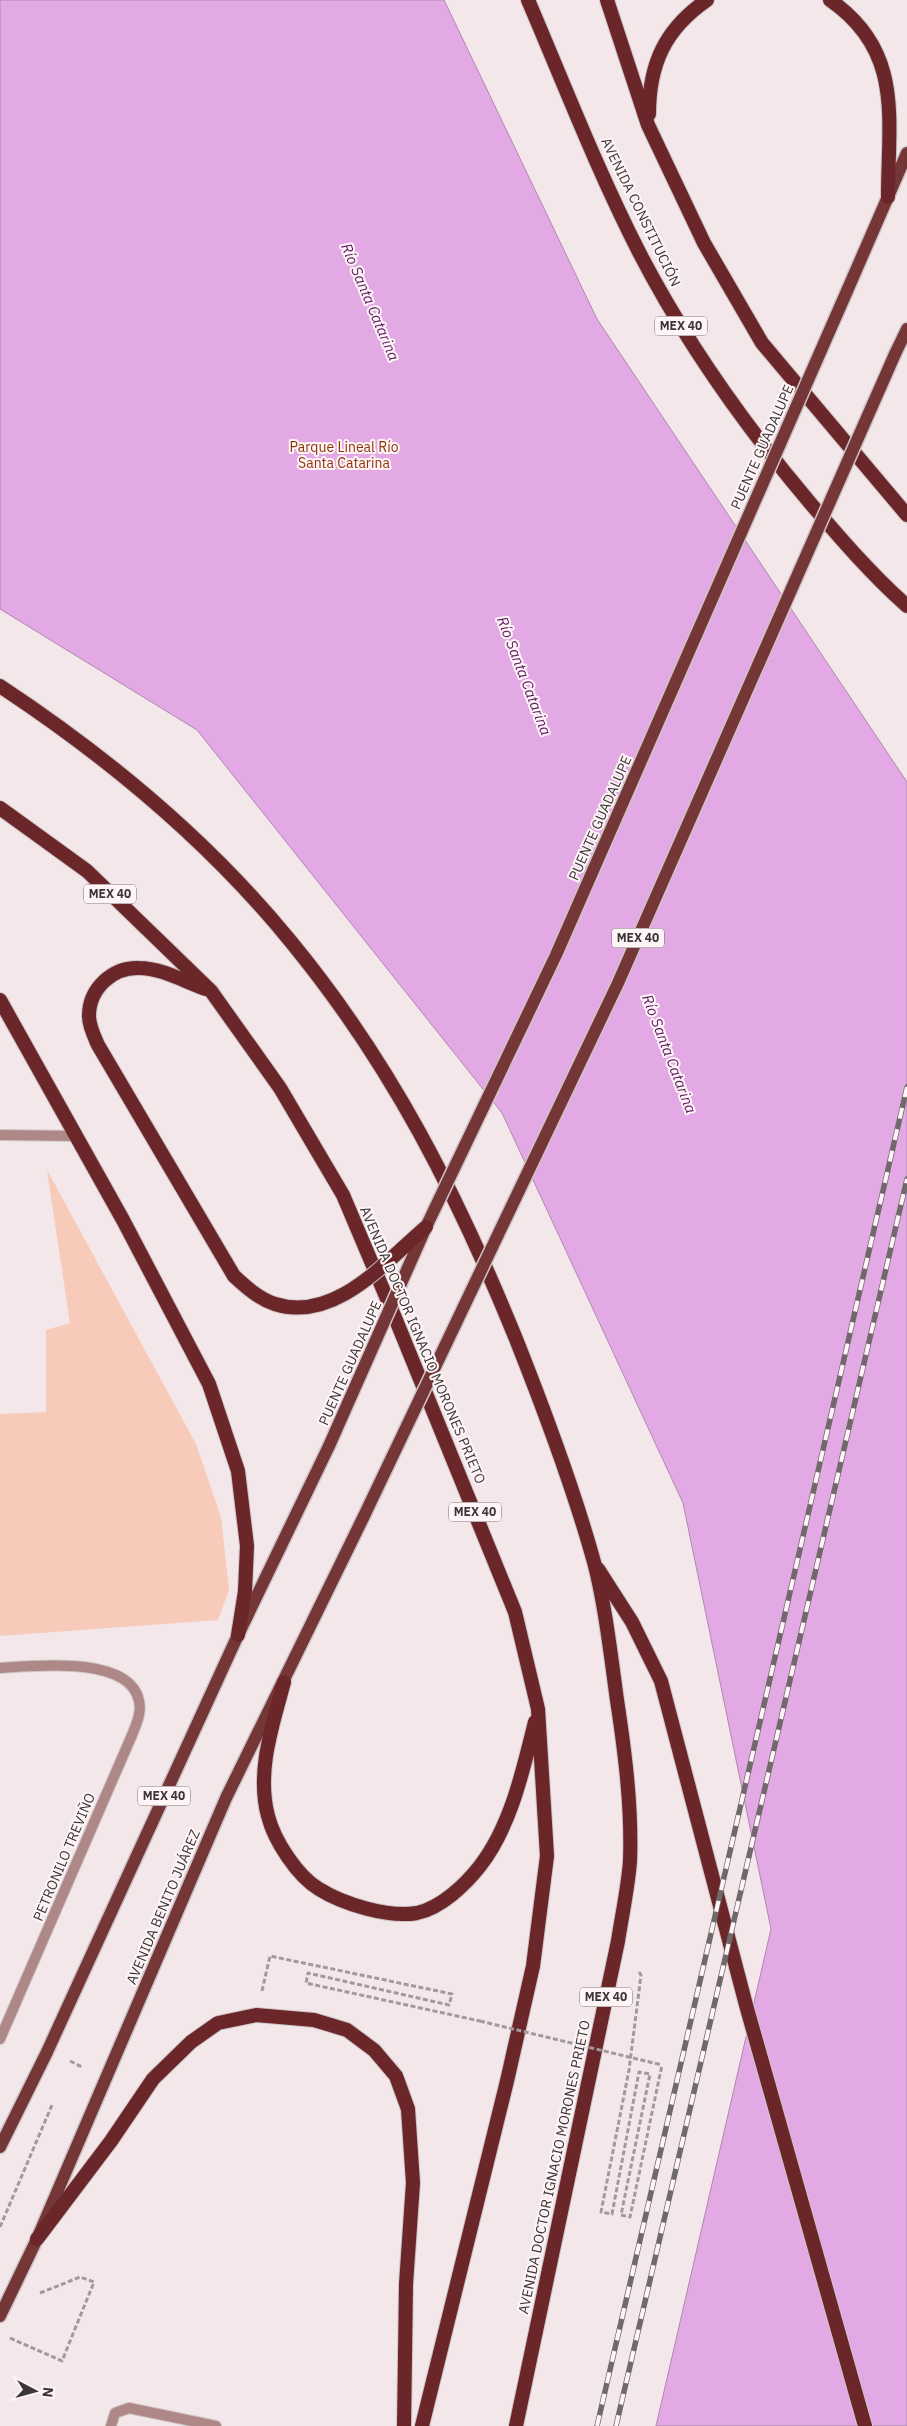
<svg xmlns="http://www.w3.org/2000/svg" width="907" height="2426" font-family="'IBM Plex Sans',sans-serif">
  <rect width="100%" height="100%" fill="#f3e7ea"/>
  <!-- green -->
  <polygon fill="#f8caba" points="47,1170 196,1444 221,1517 229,1590 218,1620 0,1636 0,1414 46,1412 46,1330 70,1323"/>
  <!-- water -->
  <polygon fill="#e2a9e5" stroke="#b087b1" points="0,0 444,0 597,319 907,782 907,2426 656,2426 771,1929 683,1503 502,1113 197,730 0,609"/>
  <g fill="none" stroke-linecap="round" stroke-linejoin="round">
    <!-- service casing -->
    <g stroke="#cec4c6" stroke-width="12">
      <polyline id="service" points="111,2426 115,2413 129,2408 216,2426"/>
    </g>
    <!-- minor casing -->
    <g stroke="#cec4c6" stroke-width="12">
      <g id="minor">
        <polyline points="0,1135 77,1136"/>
        <path d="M 0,1668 C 34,1666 130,1655 139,1701 C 142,1712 136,1725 132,1735 L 0,2039"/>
      </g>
    </g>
    <!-- primary casing -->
    <g stroke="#cec4c6" stroke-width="15">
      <g id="primary">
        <polyline points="847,291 907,153"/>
        <polyline points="895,354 907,329"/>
        <polyline points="0,2147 47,2052 238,1635 329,1446"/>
        <polyline points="0,2316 37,2239 226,1798 364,1516"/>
      </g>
    </g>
    <!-- trunk casing -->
    <g stroke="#cec4c6" stroke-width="16">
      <g id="trunk">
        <path d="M 528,0 C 564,84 597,170 639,252 C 686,343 746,427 811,504 C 841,539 872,575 907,606"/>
        <polyline points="607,0 648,125 704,243 762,343 907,515"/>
        <path d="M 830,0 C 904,51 888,119 888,197"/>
        <path d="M 649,114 C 649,64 665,29 707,0"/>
        <path d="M 0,686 C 109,758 210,842 292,943 C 392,1065 457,1194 516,1339 C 545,1412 573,1486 594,1562 C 605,1603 611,1657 617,1700 C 625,1753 632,1807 630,1861 C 628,1888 622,1915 618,1941 L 516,2426"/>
        <polyline points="0,808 87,871 211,991 280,1088 343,1195 396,1320 515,1612 538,1709 547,1856 533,1966 507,2081 422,2426"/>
        <path d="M 206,989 C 185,982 162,968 139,968 C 113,967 89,988 89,1016 C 89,1026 94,1036 98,1045 L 234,1276"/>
        <polyline points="0,1000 123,1220 209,1384 238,1471 247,1546 245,1591 238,1635"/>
        <polyline points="598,1569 632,1622 661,1681 746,2005 865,2426"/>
        <path d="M 284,1682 C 273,1724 256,1771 268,1816 C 274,1840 297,1876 319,1889 C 343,1904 388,1918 417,1913 C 441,1908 465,1885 480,1866 C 511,1826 523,1770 535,1722"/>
        <polyline points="37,2239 111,2141 153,2079 191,2042 218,2023 256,2015 314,2020 347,2030 374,2050 396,2076 408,2109 413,2183 406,2284 404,2426"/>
      </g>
    </g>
    <!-- path -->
    <g stroke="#a2999b" stroke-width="3" stroke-dasharray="5 2.5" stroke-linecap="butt">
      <polyline points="639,1972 641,1975 629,2070 601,2212 612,2214 639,2072 650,2074 621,2215 630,2217 662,2065"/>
      <polyline points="262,1991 270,1956 452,1994 449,2005 308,1973 306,1983 480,2021"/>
      <polyline points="70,2061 82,2067"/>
      <polyline points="0,2227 52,2105"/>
      <polyline points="10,2338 62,2361 94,2282 80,2277 40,2293"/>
    </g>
    <!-- service -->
    <use href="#service" stroke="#ae8886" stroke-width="10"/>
    <!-- minor -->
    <use href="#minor" stroke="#ae8886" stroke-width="10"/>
    <!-- primary -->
    <use href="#primary" stroke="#753637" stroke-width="12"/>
    <!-- trunk -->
    <use href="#trunk" stroke="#6a2629" stroke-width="14"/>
    <!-- rail casing -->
    <g stroke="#6f696a" stroke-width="5.5">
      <g id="rail">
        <polyline points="597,2426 907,1087"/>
        <polyline points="616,2426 907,1179"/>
      </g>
    </g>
    <!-- rail -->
    <use href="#rail" stroke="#fff5f7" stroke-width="4" stroke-dasharray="11" stroke-linecap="butt"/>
    <!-- primary-bridge casing -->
    <g stroke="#cec4c6" stroke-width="15" stroke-linecap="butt">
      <g id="primary-bridge">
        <polyline points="329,1446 426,1227 556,955 847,291"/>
        <polyline points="364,1516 618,983 895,354"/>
      </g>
    </g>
    <!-- trunk-bridge casing -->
    <g stroke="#cec4c6" stroke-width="16" stroke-linecap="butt">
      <path id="trunk-bridge" d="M 234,1276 C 246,1287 259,1299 275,1304 C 335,1323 385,1262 426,1227"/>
    </g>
    <!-- path-bridge -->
    <polyline stroke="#a2999b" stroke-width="3" stroke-dasharray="5 2.5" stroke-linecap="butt" points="480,2021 662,2065"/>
    <!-- primary-bridge -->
    <use href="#primary-bridge" stroke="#753637" stroke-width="12"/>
    <!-- trunk-bridge -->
    <use href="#trunk-bridge" stroke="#6a2629" stroke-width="14"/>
  </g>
  <g text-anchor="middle" stroke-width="4" stroke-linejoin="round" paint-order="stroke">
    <!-- shield labels -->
    <g fill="#fff5f7" stroke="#767071" stroke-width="1">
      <rect x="655" y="316.5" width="52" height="19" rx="4"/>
      <rect x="84" y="884.5" width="52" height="19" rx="4"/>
      <rect x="612" y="928.5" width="52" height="19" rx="4"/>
      <rect x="449" y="1502.5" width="52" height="19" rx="4"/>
      <rect x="138" y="1786.5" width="52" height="19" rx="4"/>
      <rect x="580" y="1987.5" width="52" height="19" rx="4"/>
    </g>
    <g font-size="12" font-weight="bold" fill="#3b3738">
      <text x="681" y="330">MEX 40</text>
      <text x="110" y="898">MEX 40</text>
      <text x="638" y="942">MEX 40</text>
      <text x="475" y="1516">MEX 40</text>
      <text x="164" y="1800">MEX 40</text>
      <text x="606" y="2001">MEX 40</text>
    </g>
    <!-- street labels -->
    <g font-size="14" fill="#3b3738" stroke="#fff5f7">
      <text transform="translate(641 212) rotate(64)" y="5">AVENIDA CONSTITUCIÓN</text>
      <text transform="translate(762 447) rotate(-66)" y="5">PUENTE GUADALUPE</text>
      <text transform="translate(600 818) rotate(-66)" y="5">PUENTE GUADALUPE</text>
      <text transform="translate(423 1345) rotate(67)" y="5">AVENIDA DOCTOR IGNACIO MORONES PRIETO</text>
      <text transform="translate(350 1363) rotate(-66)" y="5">PUENTE GUADALUPE</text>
      <text transform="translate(64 1857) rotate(-67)" y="5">PETRONILO TREVIÑO</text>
      <text transform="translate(163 1907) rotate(-67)" y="5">AVENIDA BENITO JUÁREZ</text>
      <text transform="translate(554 2167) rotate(-78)" y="5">AVENIDA DOCTOR IGNACIO MORONES PRIETO</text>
    </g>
    <!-- park labels -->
    <g font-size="14" fill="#8f330a" stroke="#fff5f7">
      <text x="344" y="452">Parque Lineal Río<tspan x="344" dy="16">Santa Catarina</tspan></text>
    </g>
    <!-- water labels -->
    <g font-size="15" font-style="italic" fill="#5f1c64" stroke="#fff5f7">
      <text transform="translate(370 302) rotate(67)" y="5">Río Santa Catarina</text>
      <text transform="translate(524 676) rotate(69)" y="5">Río Santa Catarina</text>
      <text transform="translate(669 1054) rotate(69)" y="5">Río Santa Catarina</text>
    </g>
  </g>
  <!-- north arrow -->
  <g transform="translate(35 2391) rotate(96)" stroke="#fff5f7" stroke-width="4" paint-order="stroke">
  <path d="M0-4L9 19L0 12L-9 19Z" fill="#3b3738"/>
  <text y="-8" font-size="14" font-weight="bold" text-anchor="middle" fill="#3b3738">N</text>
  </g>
</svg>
